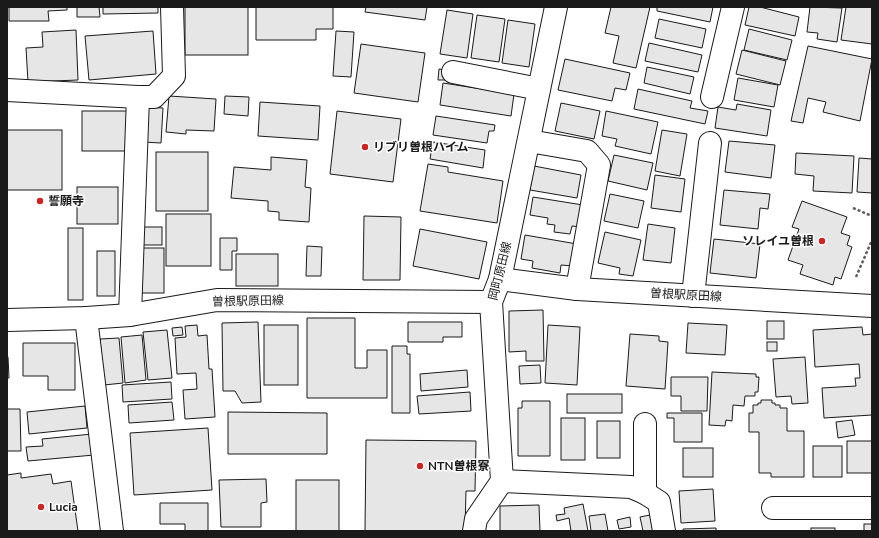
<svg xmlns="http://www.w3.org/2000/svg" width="879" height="538" font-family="'Nunito Sans','Noto Sans JP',sans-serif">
  <rect width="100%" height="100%" fill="#fff"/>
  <!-- building -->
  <g fill="#e6e6e6" stroke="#1a1a1a">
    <polygon points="9,7 67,7 67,10 48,11 49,21 9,21"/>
    <polygon points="77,7 99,7 100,17 77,17"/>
    <polygon points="103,7 158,7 158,13 103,14"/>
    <rect x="185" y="7" width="63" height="48"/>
    <polygon points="256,7 333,7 333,29 316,29 316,40 256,40"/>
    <polygon points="366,7 427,7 425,20 365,12"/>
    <polygon points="611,7 650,7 636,68 613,63 619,36 605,33"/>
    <polygon points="657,7 713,7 710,22 657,11"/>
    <polygon points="749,7 760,7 799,17 795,36 745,25"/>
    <polygon points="810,7 842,8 837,42 817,39 818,33 807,32"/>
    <polygon points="846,7 872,7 872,44 841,40"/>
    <polygon points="447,10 473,14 467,58 440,54"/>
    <polygon points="477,15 505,19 499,62 471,58"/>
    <polygon points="659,19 706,29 702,48 655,38"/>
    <polygon points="508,20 535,24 529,67 502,63"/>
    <polygon points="749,29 792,40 787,60 744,50"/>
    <polygon points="76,30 78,80 28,82 26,48 43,47 42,32"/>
    <polygon points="153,31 156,74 89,80 85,36"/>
    <polygon points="336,31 354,32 351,77 333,76"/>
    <polygon points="649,43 702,55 698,72 645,61"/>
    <polygon points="361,44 425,53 418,102 354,93"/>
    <polygon points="808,46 872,59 860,121 823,112 826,102 808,98 803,123 791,121"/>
    <polygon points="742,50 786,61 780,85 736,74"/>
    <polygon points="565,59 630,73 626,90 615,88 612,101 558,90"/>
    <polygon points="647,67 694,77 690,94 644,83"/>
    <polygon points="439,69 446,70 445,80 438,80"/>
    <polygon points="738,78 778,85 774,107 734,100"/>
    <polygon points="443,83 514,94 511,116 440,105"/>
    <polygon points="638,89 692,101 690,108 708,111 705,124 634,109"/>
    <polygon points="169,96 216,99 214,131 186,130 186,134 166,132"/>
    <polygon points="225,96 249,97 248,116 224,114"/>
    <polygon points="260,102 320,106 318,140 258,136"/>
    <polygon points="561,103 600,111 594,139 555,131"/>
    <polygon points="737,104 771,110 767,136 715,128 718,107 736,110"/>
    <polygon points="145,107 163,108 161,143 143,142"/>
    <rect x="82" y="111" width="48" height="40"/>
    <polygon points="337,111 401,119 393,182 330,174"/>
    <polygon points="606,111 658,122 651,154 615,146 617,139 602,136"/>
    <polygon points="436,116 495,125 494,131 489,131 487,143 433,135"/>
    <rect x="7" y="130" width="55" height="60"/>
    <polygon points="662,130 687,134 680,176 655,171"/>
    <polygon points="729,141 775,145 771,178 725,172"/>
    <polygon points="433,142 485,150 483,168 430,159"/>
    <rect x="156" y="152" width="52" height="59"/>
    <polygon points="796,153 854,156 852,193 813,191 814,176 795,174"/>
    <polygon points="614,155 653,163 647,190 608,181"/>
    <polygon points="271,157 307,160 305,187 311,188 309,222 279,220 279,212 268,211 268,201 231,198 234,167 271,170"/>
    <polygon points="859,158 872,159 872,193 857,192"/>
    <polygon points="428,164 448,167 448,172 503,181 497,223 420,211"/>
    <polygon points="534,166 581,175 577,198 530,190"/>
    <polygon points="655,175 685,179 681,212 651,208"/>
    <rect x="77" y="187" width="41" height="37"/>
    <polygon points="724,190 770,194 768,209 760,208 758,229 720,225"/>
    <polygon points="610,194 644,201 638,228 604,221"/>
    <polygon points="533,197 583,205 580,227 572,226 570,234 554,232 555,225 547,224 548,218 530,215"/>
    <polygon points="802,201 847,217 841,233 850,236 847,245 852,247 841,279 835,277 833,285 800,274 803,265 788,260 799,229 792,227"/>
    <rect x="166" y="214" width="45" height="52"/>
    <polygon points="364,216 401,217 400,280 363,280"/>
    <polygon points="648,224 675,228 671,263 643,260"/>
    <rect x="142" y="227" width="20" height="18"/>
    <rect x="68" y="228" width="15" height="72"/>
    <polygon points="420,229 487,242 479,279 413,266"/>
    <polygon points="605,232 641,240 633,276 619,274 620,268 598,263"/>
    <polygon points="525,235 577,244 573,266 561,265 560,273 532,268 533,261 521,259"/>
    <polygon points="220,238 237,238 237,251 232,251 232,270 220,270"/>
    <polygon points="714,239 760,244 756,278 710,273"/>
    <polygon points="307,246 322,247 321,276 306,276"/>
    <rect x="137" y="248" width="27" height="45"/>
    <rect x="97" y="251" width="18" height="45"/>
    <rect x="236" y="254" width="42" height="32"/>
    <polygon points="543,310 544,361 526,361 526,351 509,352 509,311"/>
    <polygon points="307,318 355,318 355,368 367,368 367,350 387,350 387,398 307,398"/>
    <rect x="767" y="321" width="17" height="18"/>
    <polygon points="258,322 261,402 242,403 235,391 223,391 222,323"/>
    <polygon points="408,322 462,322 462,337 443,337 443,342 408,342"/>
    <polygon points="688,323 727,325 725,355 686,353"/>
    <polygon points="197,325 198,336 207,335 209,369 212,369 215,417 185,419 183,390 197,389 196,373 177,374 175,338 186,337 185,326"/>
    <rect x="264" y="325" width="34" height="60"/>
    <polygon points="548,325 580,327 577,385 545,383"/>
    <polygon points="182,327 183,335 173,336 172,328"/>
    <polygon points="862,327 863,335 872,334 872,415 824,418 822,388 856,386 855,378 860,378 859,364 815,367 813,330"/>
    <polygon points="167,330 172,378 148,380 143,332"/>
    <polygon points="630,334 659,336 659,341 668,342 665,389 626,386"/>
    <polygon points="142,335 146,380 125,383 121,337"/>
    <polygon points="119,338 123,383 104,385 100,339"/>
    <rect x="767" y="342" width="10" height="9"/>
    <polygon points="23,343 75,343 75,390 48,390 48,376 23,376"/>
    <polygon points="392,346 407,346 407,354 410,354 410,413 392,413"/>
    <polygon points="7,357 8,357 9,378 7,378"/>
    <polygon points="805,357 808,403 792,404 791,396 776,397 773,359"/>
    <polygon points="540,365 541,383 520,384 519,366"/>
    <polygon points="467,370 468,387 421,391 420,374"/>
    <polygon points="712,372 756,374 756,377 759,377 758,392 755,392 755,396 745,396 744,406 733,405 732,421 726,420 725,426 709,425"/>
    <polygon points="671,377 708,377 707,411 681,411 681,396 671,396"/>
    <polygon points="171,382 172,399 123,402 122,385"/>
    <polygon points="470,392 471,411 419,414 417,396"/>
    <rect x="567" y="394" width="55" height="19"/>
    <polygon points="761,400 772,400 772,403 775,403 775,405 780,405 780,408 787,408 787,431 804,431 804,477 771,477 771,473 759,473 759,432 749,432 749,413 753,413 753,405 758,405 758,403 761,403"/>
    <polygon points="522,401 550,401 550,456 518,456 518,408 522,408"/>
    <polygon points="172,402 174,420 129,423 128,405"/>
    <polygon points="85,406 87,428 29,434 27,412"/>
    <polygon points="7,409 20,409 21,451 7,451"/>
    <polygon points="228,412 327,413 327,454 228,454"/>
    <polygon points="667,413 702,413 702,442 674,442 674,418 667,418"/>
    <rect x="561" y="418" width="24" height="42"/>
    <polygon points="852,420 855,435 838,438 836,422"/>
    <rect x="597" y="421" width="23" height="37"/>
    <polygon points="208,428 212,490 134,495 130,433"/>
    <polygon points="92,434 94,455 28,461 26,447 43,446 42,439"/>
    <polygon points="366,440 476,441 475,491 466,491 465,531 365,531"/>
    <rect x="847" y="441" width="25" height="32"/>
    <rect x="813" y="446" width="29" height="31"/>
    <rect x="683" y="448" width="30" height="29"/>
    <polygon points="21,473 21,478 51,474 53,484 71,481 78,531 7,531 7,475"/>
    <polygon points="266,479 267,502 261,503 261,527 221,527 219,480"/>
    <rect x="296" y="480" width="43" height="51"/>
    <polygon points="713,489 715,521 681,523 679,491"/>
    <polygon points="160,503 208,503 208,531 185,531 185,524 160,524"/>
    <polygon points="583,504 588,531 571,531 569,518 557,521 556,515 565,514 564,508"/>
    <polygon points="539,505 540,531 500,531 500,506"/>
    <polygon points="605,514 608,531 591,531 589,516"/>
    <polygon points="650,515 653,531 643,531 640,517"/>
    <polygon points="630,517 631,527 619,529 617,520"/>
    <rect x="864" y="524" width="8" height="7"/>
    <polygon points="716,528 716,531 683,531 683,529"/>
    <rect x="811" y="528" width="24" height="3"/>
  </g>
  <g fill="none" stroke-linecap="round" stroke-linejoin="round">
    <!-- minor casing -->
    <g stroke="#1a1a1a" stroke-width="24">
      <g id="minor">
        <polyline points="453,72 539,89"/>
        <polyline points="7,90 138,97"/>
        <polyline points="712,97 733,7"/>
        <polyline points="529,141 587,151 599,165 577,289"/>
        <polyline points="500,279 577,289 872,306"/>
        <polyline points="693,296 710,143"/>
        <polyline points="130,315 138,97 154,97 174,76 172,7"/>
        <polyline points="86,318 112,531"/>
        <polyline points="7,320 86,318 130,315 217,300 491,302"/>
        <polyline points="645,424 645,493"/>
        <polyline points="502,481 631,487 645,493 659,502 664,531"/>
        <polyline points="773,508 872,508"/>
        <polyline points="474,531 476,519 502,481 491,302 500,279 556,7"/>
      </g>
    </g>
    <!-- path -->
    <g stroke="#5f5f5f" stroke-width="2.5" stroke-dasharray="3 2" stroke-linecap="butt">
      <polyline points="853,208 872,216"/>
      <polyline points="856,277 872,240"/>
    </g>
    <!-- minor -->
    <use href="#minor" stroke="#fff" stroke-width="22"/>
  </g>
  <!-- markers -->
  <g fill="#c62828" stroke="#fff" stroke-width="1.5">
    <circle cx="365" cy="147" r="4"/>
    <circle cx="40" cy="201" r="4"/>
    <circle cx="822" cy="241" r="4"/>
    <circle cx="420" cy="466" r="4"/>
    <circle cx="41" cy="507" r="4"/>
  </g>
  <g text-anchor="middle" stroke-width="3" stroke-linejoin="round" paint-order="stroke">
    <!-- poi labels -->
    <g font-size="12" font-weight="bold" fill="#1a1a1a" stroke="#fff" text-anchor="start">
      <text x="373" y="151">リブリ曽根ハイム</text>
      <text x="48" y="205">誓願寺</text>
      <text x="814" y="245" text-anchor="end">ソレイユ曽根</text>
      <text x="428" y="470">NTN曽根寮</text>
      <text x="49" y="511">Lucia</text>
    </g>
    <!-- street labels -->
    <g font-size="12" fill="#1a1a1a" stroke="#fff">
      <text transform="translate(500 271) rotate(-76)" y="4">岡町原田線</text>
      <text transform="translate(686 295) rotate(3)" y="4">曽根駅原田線</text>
      <text transform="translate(248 301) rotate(-1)" y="4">曽根駅原田線</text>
    </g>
  </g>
  <!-- border -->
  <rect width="879" height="538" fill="none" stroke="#1a1a1a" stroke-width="16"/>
</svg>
